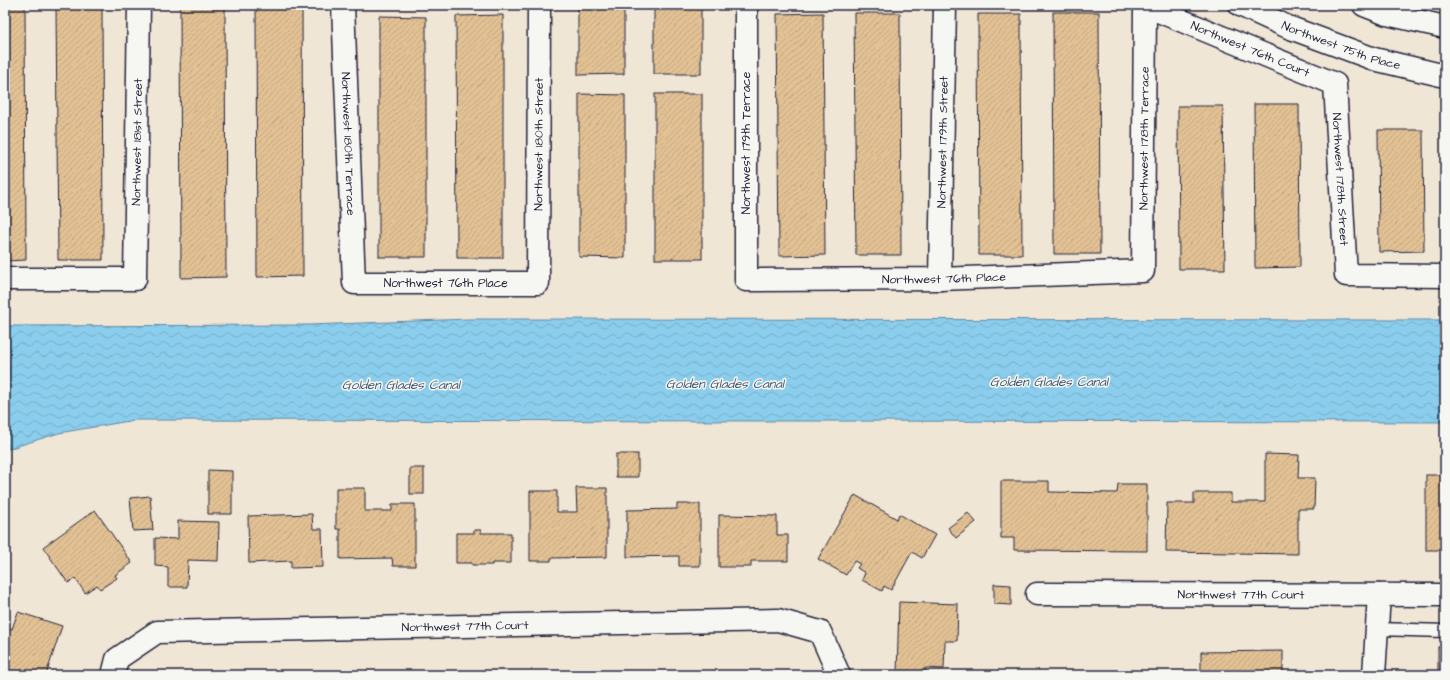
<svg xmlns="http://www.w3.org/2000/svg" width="1450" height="680" font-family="'Architects Daughter',sans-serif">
  <defs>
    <pattern id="water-waves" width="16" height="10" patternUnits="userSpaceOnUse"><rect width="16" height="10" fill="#8acdec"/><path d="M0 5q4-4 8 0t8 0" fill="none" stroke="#77b0cb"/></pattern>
    <pattern id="building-hatch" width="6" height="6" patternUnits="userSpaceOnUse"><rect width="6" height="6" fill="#e2c194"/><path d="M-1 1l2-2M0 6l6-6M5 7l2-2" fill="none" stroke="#c2a680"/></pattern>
  </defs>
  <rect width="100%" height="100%" fill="#f0e6d6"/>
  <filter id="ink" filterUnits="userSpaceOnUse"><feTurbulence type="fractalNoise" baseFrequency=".025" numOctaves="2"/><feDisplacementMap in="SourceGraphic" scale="8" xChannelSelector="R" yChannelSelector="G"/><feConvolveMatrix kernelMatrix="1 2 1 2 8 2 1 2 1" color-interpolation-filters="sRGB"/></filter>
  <g filter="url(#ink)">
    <!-- water -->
    <polygon fill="url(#water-waves)" stroke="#6089a5" points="468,319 1445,320 1445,422 135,420 59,433 5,450 5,326 309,325"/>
    <!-- building -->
    <g fill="url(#building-hatch)" stroke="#22223b">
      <polygon points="5,5 25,5 26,260 5,261"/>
      <polygon points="56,5 102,5 103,260 58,260"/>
      <polygon points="180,5 225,5 226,277 181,278"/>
      <polygon points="256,5 302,5 303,276 257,277"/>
      <polygon points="578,5 624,5 624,74 578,75"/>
      <rect x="654" y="5" width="47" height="69"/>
      <polygon points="1053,12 1099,12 1100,254 1054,254"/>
      <polygon points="823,13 825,255 779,256 777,14"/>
      <polygon points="854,13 900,13 901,255 856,255"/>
      <polygon points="978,14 1021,14 1022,255 979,255"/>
      <polygon points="503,15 503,258 457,258 456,16"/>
      <polygon points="379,16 426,17 426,257 379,257"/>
      <polygon points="579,94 625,95 625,258 579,257"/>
      <rect x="655" y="94" width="47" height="165"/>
      <polygon points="1254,104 1299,104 1300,267 1255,268"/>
      <polygon points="1178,106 1223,106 1225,269 1179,269"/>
      <polygon points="1378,130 1423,130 1424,251 1379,252"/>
      <rect x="616" y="454" width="22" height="23"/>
      <polygon points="1265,454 1299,455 1298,478 1315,478 1314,509 1298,509 1298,554 1166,552 1167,503 1194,503 1194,493 1231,493 1231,502 1265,502"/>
      <rect x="410" y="468" width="14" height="26"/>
      <polygon points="208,470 232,471 232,514 208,514"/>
      <rect x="1426" y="475" width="19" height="75"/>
      <polygon points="1001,481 1049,481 1049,492 1117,493 1118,484 1147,484 1147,551 1014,550 1014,538 1001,538"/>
      <polygon points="336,488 365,488 365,511 392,511 392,504 415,504 415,566 393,566 392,558 340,559 340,529 336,529"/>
      <polygon points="576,488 607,488 607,557 551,558 551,561 530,561 530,491 557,491 557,512 577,512"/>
      <polygon points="855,495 897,519 899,514 935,535 922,558 912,552 891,590 884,586 882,591 862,580 865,573 857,568 860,564 854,561 846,575 818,559"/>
      <polygon points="150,496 153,530 133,531 130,498"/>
      <polygon points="677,504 700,504 700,566 679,566 679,556 627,557 627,510 677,509"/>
      <polygon points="95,510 132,563 115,575 117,578 100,589 97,585 85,593 75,578 68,583 43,547"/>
      <polygon points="968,513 976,522 956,538 948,528"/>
      <polygon points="312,514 313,529 322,529 323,567 291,568 291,561 249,563 248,516"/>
      <polygon points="719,515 777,516 777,535 788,535 788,561 751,561 751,567 719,567"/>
      <polygon points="178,521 219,522 218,561 188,560 187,587 168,587 168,567 155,566 155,538 178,539"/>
      <polygon points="474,530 481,530 481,533 511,533 511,563 492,563 492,565 472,565 472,563 456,563 456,533 474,533"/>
      <polygon points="994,584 1011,585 1011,605 994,604"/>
      <polygon points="899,602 958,604 957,641 945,641 944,669 925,668 925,675 897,675"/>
      <polygon points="18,612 62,626 46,675 5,675 5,627 12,629"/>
      <rect x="1438" y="647" width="7" height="28"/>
      <polygon points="1283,651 1283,675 1201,675 1201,652"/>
    </g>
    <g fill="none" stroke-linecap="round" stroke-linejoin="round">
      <!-- lane casing -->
      <g stroke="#22223b" stroke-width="15">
        <polyline id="lane" points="1377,629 1445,631"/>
      </g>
      <!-- street casing -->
      <g stroke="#22223b" stroke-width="25">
        <g id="street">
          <path id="s1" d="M 343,5 L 354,283 L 538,283 L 539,5"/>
          <path id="s2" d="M 746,5 L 746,280 L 940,279 L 1143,271 L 1145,6"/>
          <path id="s3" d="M 1144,5 L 1335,84 L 1346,275 L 1445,276"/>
          <path id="s4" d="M 5,279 L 135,279 L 139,5"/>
          <path id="s5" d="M 940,279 L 945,5"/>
          <path id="s6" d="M 1037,594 L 1445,595"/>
          <path id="s7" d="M 113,675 L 117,659 L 157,632 L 778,620 L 820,632 L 839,675"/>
          <polyline points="1374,675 1379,595"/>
        </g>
      </g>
      <!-- secondary casing -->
      <g stroke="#22223b" stroke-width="25">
        <g id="secondary">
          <path id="s8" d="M 1240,5 L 1288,27 L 1374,59 L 1445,76"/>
          <polyline points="1364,5 1387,14 1445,27"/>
        </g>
      </g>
      <!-- lane -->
      <use href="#lane" stroke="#f6f6f2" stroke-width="12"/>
      <!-- street -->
      <use href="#street" stroke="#f6f6f2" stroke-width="22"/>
      <!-- secondary -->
      <use href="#secondary" stroke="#f6f6f2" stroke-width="22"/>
    </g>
  </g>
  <g text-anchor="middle" stroke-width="3" stroke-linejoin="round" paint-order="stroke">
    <!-- street labels -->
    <g font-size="12" fill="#22223b" stroke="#f6f6f2">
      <text dy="4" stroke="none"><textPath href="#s8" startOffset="109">Northwest 75th Place</textPath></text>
      <text dy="4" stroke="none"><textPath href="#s3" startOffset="115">Northwest 76th Court</textPath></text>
      <text dy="4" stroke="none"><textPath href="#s2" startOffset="805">Northwest 178th Terrace</textPath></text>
      <text dy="4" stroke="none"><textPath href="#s4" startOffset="267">Northwest 181st Street</textPath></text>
      <text dy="4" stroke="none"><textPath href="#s5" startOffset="137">Northwest 179th Street</textPath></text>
      <text transform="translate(746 143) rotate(-90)" y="4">Northwest 179th Terrace</text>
      <text dy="4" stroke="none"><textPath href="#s1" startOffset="139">Northwest 180th Terrace</textPath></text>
      <text dy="4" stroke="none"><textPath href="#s1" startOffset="601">Northwest 180th Street</textPath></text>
      <text dy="4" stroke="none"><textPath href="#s3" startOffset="302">Northwest 178th Street</textPath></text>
      <text dy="4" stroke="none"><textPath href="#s2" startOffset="473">Northwest 76th Place</textPath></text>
      <text dy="4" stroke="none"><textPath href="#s1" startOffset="370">Northwest 76th Place</textPath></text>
      <text dy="4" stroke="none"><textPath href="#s6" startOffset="204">Northwest 77th Court</textPath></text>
      <text dy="4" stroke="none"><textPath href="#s7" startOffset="373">Northwest 77th Court</textPath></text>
    </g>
    <!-- water labels -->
    <g font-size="13" font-style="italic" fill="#415570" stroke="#f6f6f2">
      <text x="1049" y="386">Golden Glades Canal</text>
      <text x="725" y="388">Golden Glades Canal</text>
      <text x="401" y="389">Golden Glades Canal</text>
    </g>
  </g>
  <!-- margin -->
  <rect width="1450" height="680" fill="none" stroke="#f6f6f2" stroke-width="20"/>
  <rect x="10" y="10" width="1430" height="660" fill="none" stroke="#22223b" stroke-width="1.5" filter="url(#ink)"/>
</svg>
